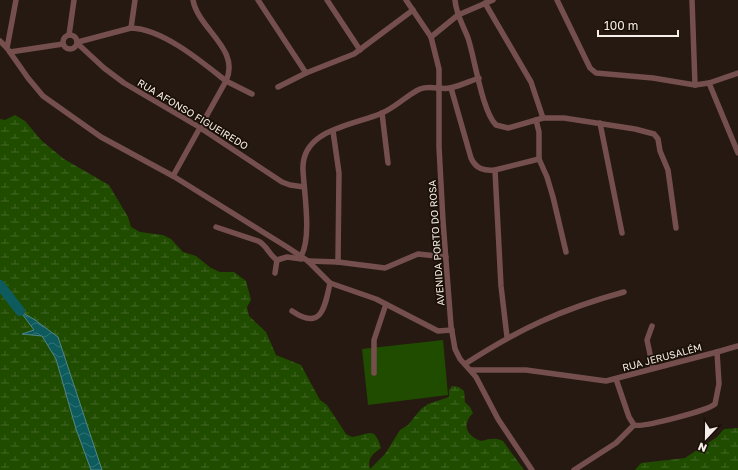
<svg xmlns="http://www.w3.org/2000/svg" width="738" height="470" font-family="'Golos Text',sans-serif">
  <defs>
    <pattern id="wetland-marsh" width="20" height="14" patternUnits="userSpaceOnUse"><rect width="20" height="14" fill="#204c00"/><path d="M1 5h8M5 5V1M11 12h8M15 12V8" fill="none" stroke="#416625"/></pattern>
    <pattern id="water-waves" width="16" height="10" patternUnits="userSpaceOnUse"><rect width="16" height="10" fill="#0d5b5d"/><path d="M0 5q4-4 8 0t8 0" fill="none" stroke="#317374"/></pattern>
  </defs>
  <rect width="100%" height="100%" fill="#251911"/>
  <!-- wetland -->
  <g fill="url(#wetland-marsh)">
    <path d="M 15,115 L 25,121 L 42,141 L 64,159 L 109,185 L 128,217 L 131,227 L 140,232 L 163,235 L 171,239 L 183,252 L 196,256 L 211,268 L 220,272 L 234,272 L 246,281 L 251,300 L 247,307 L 249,316 L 266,332 L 276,355 L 301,365 L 320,400 L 327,405 L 346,434 L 352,437 C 369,435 374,425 381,448 C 373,454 367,458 370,469 L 385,454 L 400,430 L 408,425 L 421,409 L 428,404 L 449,397 L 449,390 L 452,386 L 459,387 L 464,391 L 465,402 L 470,407 L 473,413 C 461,425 467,436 481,441 C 489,439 495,437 503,441 L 524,470 L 102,470 L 58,337 L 21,312 L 35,330 L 23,334 L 42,336 L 56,359 L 76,429 L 91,470 L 0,470 L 0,291 L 10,304 L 20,310 L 19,304 L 0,280 L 0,119 L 5,120 Z"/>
    <polygon points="738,428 738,470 635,470 641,463 685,458 717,437 724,429"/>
  </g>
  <!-- pitch -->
  <polygon fill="#204c00" points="443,340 448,395 368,405 362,349"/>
  <!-- water -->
  <polygon fill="url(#water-waves)" stroke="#538787" points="20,311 35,320 58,337 102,470 91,470 76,429 56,359 42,336 22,334 34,330"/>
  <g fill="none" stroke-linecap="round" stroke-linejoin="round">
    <!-- river -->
    <polyline stroke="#0d5b5d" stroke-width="10" points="0,285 20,311"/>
    <!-- street -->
    <g stroke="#754f4d" stroke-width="5.5">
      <path d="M 193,0 C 198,29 241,49 226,81 L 252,94"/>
      <polyline points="258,0 306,73"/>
      <polyline points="327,0 360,50"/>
      <polyline points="406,0 431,37 439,69 439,147 443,221 451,326 455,349 460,359 476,377 498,419 532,470"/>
      <path d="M 455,0 C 456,14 463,25 468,38 C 475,59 482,111 496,125 L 508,128 L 543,118 L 564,118 L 635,129 L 654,134 L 658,139 L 660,151 L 668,170 L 676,228"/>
      <polyline points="557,0 590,68 596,73 653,78 695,85 709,83 738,73"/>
      <polyline points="692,0 695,85"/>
      <polyline points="485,3 531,82 543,118"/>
      <polyline points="131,28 135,0"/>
      <circle cx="70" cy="42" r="7"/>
      <polyline points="69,35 74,0"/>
      <polyline points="431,37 458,15 493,0"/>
      <polyline points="0,41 7,48 28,78 43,96 101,137 173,176 287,247 308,261 330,283 376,299 438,331 452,330"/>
      <path d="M 78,42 L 131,28 C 163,29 202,62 226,81 L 173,176"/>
      <polyline points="78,44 104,68 124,83 199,127 282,182 290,185 304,187"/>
      <polyline points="7,48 16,0"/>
      <polyline points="10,52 63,44"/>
      <polyline points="709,83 738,153"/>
      <polyline points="278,87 306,73 354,54 413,10"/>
      <path d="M 451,88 L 471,158 C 476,169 484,171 495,170 L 539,159"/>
      <polyline points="382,113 388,163"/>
      <polyline points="536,120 539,132 539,159 547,177 553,197 566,252"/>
      <polyline points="600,123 622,233"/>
      <polyline points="333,131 339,173 338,262"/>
      <polyline points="495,170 501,286 507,337"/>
      <path d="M 216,227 L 258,241 C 267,245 269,255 277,260 L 287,257 L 302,259"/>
      <path d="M 301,256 C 312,238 304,192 303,170 C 301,129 353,126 382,113 C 396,107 407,95 420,89 C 430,85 441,90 450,88 C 460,86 470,81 479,78"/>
      <polyline points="308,261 338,262 385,268 418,254 446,257"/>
      <polyline points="275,273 277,260"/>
      <path d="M 292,311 C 321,331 325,308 330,283"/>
      <polyline points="652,326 647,340 653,368"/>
      <polyline points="717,352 738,346"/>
      <path d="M 465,364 C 519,329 562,309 624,292"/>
      <path d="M 471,370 L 526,370 L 606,381 L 717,352 L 719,384 L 715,404 C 709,410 643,428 634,425 L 629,417 L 616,379"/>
      <polyline points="374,373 374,340 386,304"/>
      <polyline points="574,470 616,443 634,425"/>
    </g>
  </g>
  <g text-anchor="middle" stroke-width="3.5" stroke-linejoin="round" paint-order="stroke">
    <!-- street labels -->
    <g font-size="10" fill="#f6eee8" stroke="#1b1008">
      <text transform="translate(193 114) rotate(31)" y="4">RUA AFONSO FIGUEIREDO</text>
      <text transform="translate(436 243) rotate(-94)" y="4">AVENIDA PORTO DO ROSA</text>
      <text transform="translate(662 357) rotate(-15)" y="4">RUA JERUSALÉM</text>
    </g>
  </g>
  <!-- north arrow -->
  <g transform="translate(706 438) rotate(202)" stroke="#1b1008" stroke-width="3" paint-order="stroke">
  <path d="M0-3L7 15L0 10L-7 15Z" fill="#f6eee8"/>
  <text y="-6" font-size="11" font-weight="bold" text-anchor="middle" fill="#f6eee8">N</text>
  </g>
  <!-- scale -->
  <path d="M598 30v6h80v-6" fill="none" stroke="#f6eee8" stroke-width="2"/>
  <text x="604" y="30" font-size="12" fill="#f6eee8" stroke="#1b1008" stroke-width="3" paint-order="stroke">100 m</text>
</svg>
